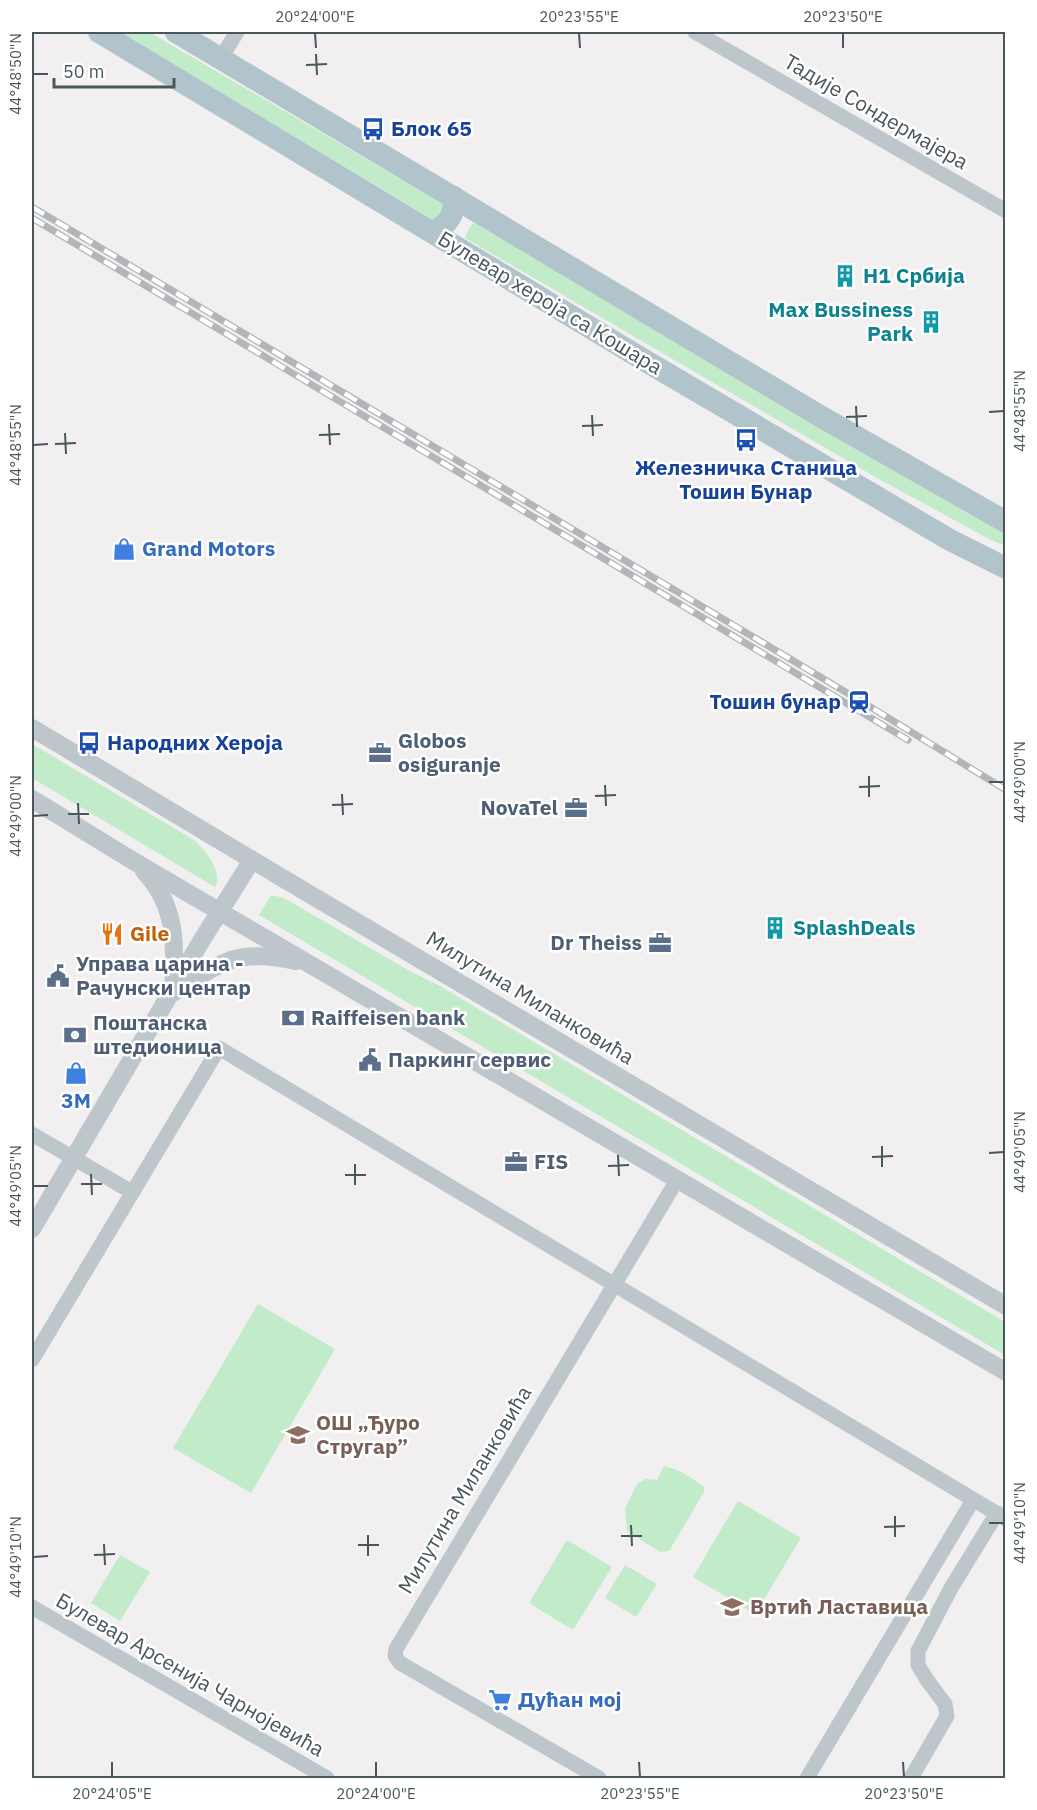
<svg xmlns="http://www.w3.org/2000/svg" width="1037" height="1810" font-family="'IBM Plex Sans',sans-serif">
  <rect width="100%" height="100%" fill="#f1eff0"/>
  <!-- green -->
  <g fill="#c1ebc9">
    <polygon points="118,32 149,32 447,206 437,222"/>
    <polygon points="474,223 1005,531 1005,546 989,539 877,478 465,238 469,228"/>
    <path d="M 32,744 L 194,840 C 205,850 223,872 215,887 L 32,778 Z"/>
    <polygon points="271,895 284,898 408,970 440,986 1005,1322 1005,1355 259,915"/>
    <polygon points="258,1304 335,1349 251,1493 173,1448"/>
    <path d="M 664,1466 C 679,1469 692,1478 704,1487 L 704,1492 L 669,1551 L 660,1552 L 627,1531 L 625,1508 L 637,1484 L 646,1479 L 657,1480 Z"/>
    <polygon points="738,1501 801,1538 755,1614 693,1577"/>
    <polygon points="567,1540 612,1567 573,1630 529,1603"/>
    <polygon points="120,1555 150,1572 120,1621 91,1603"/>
    <polygon points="625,1565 657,1584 636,1617 605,1598"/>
  </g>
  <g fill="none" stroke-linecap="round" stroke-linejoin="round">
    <!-- minor -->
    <g stroke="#bcc6cb" stroke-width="15">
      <polyline points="695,32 1006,211"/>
      <polyline points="221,58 237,32"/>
      <polyline points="32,1134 132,1192"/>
      <polyline points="32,1360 219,1048 1006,1519"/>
      <polyline points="32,1607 327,1778"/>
      <polyline points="599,1778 400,1663 395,1656 396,1649 677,1180"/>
      <polyline points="807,1778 973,1500"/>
      <polyline points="911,1778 947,1716 945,1704 927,1680 918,1665 918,1651 951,1588 997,1513"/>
    </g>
    <!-- tertiary -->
    <g stroke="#bcc6cb" stroke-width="18">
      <polyline points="32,728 279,876 1006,1306"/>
      <polyline points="32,799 135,862 1006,1372"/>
      <path d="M 144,871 C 176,905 176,944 173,988"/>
      <path d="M 174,992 C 192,981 211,967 231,960 C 252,953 276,957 296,961"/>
      <polyline points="32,1229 200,943 252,860"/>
    </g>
    <!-- primary -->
    <g stroke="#b1c4cc" stroke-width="22">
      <polyline points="99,32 644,360 950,540 1006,568"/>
      <polyline points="176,32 820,416 1006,522"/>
      <path d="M 433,232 C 449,224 455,214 454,197"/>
    </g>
    <!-- rail casing -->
    <g stroke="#b2b6b9" stroke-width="7">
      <g id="rail">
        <polyline points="32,207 864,703 1006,790"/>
        <polyline points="32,218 908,740"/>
      </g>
    </g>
    <!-- rail -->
    <use href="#rail" stroke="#fff" stroke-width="4.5" stroke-dasharray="14" stroke-linecap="butt"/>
  </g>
  <!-- ticks -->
  <path fill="none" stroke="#49565b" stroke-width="2" d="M 315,33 L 316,48M 579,33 L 580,48M 843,33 L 843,48M 316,54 L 317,75M 306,65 L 327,64M 33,74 L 48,74M 856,406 L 857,427M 989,412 L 1004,411M 592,415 L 593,436M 846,417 L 867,416M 329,424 L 330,445M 582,426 L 603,425M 65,433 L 66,454M 319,435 L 340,434M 55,444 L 76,443M 33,445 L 48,444M 869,776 L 869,797M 989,782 L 1004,782M 605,785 L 606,806M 859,787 L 880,786M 342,794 L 343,815M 595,796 L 616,795M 78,803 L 79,824M 332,805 L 353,804M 68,814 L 89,814M 33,816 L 48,815M 882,1146 L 882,1167M 989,1153 L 1004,1152M 618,1155 L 619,1176M 872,1157 L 893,1156M 355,1164 L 355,1185M 608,1166 L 629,1165M 91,1174 L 92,1195M 345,1175 L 366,1175M 81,1184 L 102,1184M 33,1186 L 48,1186M 895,1516 L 895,1537M 989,1523 L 1004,1523M 631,1525 L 632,1546M 884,1527 L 905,1526M 368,1535 L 368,1556M 621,1536 L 642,1536M 104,1544 L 105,1565M 358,1545 L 379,1545M 94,1555 L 115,1554M 33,1557 L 48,1556M 112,1762 L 112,1777M 376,1762 L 376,1777M 639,1762 L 640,1777M 903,1762 L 904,1777"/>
  <!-- icons -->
  <defs>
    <g id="bus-bare" transform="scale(1.8)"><path d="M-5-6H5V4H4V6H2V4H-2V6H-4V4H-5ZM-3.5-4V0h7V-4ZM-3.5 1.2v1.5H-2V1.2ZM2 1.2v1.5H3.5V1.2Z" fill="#1a4fb4" stroke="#fff" stroke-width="2.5" paint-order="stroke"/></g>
    <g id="building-bare" transform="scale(1.8)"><path d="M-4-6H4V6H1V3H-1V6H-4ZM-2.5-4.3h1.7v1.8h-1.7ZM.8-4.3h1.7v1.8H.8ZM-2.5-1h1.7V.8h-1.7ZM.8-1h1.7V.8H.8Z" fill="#0f9aa8" stroke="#fff" stroke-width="2.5" paint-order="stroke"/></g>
    <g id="shop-bare" transform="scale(1.8)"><path d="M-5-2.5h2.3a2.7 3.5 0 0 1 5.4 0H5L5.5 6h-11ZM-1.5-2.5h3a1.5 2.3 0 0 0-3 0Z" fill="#3f7fe0" stroke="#fff" stroke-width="2.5" paint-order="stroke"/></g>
    <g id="station-bare" transform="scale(1.8)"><path d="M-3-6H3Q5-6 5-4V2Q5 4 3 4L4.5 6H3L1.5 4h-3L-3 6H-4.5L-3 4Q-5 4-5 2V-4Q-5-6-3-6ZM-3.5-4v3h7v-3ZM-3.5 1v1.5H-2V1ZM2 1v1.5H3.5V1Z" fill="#1a4fb4" stroke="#fff" stroke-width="2.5" paint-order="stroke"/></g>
    <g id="office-bare" transform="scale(1.8)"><path d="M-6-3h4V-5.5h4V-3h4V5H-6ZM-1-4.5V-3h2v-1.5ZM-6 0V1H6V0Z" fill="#5c6f8a" stroke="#fff" stroke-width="2.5" paint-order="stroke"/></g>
    <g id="restaurant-bare" transform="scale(1.8)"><path d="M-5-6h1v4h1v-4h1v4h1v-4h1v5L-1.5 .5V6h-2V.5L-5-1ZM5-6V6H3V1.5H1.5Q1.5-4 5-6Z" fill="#e8710a" stroke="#fff" stroke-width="2.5" paint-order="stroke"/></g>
    <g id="civic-bare" transform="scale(1.8)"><path d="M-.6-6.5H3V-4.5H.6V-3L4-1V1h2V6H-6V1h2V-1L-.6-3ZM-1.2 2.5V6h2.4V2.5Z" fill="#5c6f8a" stroke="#fff" stroke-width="2.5" paint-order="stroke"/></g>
    <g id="bank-bare" transform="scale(1.8)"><path d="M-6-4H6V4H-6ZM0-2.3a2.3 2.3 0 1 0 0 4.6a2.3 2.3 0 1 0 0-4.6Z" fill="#5c6f8a" stroke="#fff" stroke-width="2.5" paint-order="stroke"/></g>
    <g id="school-bare" transform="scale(1.8)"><path d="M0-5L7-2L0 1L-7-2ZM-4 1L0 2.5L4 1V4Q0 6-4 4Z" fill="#8d6e63" stroke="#fff" stroke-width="2.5" paint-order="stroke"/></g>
    <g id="supermarket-bare" transform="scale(1.8)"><path d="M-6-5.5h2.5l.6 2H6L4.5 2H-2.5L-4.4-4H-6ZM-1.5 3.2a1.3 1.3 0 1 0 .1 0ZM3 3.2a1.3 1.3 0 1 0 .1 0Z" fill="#3f7fe0" stroke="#fff" stroke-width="2.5" paint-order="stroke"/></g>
  </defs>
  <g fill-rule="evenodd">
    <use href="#bus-bare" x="373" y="129"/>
    <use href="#building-bare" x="845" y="276"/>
    <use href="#building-bare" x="931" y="322"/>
    <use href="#bus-bare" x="746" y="440"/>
    <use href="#shop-bare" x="124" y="549"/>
    <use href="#station-bare" x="859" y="702"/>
    <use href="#bus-bare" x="89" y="743"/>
    <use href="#office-bare" x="380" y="753"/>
    <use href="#office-bare" x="576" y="808"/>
    <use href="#building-bare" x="775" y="928"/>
    <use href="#restaurant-bare" x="112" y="934"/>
    <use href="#office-bare" x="660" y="943"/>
    <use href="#civic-bare" x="58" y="976"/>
    <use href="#bank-bare" x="293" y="1018"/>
    <use href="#bank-bare" x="75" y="1035"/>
    <use href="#civic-bare" x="370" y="1060"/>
    <use href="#shop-bare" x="76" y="1073"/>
    <use href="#office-bare" x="516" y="1162"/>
    <use href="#school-bare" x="298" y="1435"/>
    <use href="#school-bare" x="732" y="1607"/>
    <use href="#supermarket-bare" x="500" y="1700"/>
  </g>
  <g text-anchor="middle" stroke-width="5" stroke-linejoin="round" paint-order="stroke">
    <!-- street labels -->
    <g font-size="21" fill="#49565b" stroke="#fff">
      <text transform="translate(876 112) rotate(30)" y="7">Тадије Сондермајера</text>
      <text transform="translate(550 303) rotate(31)" y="7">Булевар хероја са Кошара</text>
      <text transform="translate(530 998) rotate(31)" y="7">Милутина Миланковића</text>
      <text transform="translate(465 1490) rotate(-59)" y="7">Милутина Миланковића</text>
      <text transform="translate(190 1675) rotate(30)" y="7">Булевар Арсенија Чарнојевића</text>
    </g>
    <!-- transit labels -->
    <g font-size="21" font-weight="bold" fill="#164399" stroke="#fff" text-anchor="start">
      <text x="391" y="136">Блок 65</text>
      <text x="746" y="475" text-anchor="middle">Железничка Станица<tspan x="746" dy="24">Тошин Бунар</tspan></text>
      <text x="841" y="709" text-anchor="end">Тошин бунар</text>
      <text x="107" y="750">Народних Хероја</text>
    </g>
    <!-- culture labels -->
    <g font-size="21" font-weight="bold" fill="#0d838f" stroke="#fff" text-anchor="start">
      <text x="863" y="283">Н1 Србија</text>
      <text x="913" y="317" text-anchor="end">Max Bussiness<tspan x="913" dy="24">Park</tspan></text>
      <text x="793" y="935">SplashDeals</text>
    </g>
    <!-- shop labels -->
    <g font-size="21" font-weight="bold" fill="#366cbe" stroke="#fff" text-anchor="start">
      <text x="142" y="556">Grand Motors</text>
      <text x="76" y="1108" text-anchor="middle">3M</text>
      <text x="518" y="1707">Дућан мој</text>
    </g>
    <!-- service labels -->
    <g font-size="21" font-weight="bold" fill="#4e5e75" stroke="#fff" text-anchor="start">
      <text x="398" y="748">Globos<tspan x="398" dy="24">osiguranje</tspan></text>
      <text x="558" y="815" text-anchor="end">NovaTel</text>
      <text x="642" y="950" text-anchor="end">Dr Theiss</text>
      <text x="76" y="971">Управа царина -<tspan x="76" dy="24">Рачунски центар</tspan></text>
      <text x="311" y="1025">Raiffeisen bank</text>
      <text x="93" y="1030">Поштанска<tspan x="93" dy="24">штедионица</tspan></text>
      <text x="388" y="1067">Паркинг сервис</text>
      <text x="534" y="1169">FIS</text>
    </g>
    <!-- food labels -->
    <g font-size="21" font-weight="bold" fill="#c56008" stroke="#fff" text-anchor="start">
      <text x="130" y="941">Gile</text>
    </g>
    <!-- education labels -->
    <g font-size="21" font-weight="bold" fill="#785e54" stroke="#fff" text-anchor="start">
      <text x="316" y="1430">ОШ „Ђуро<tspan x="316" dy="24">Стругар”</tspan></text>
      <text x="750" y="1614">Вртић Ластавица</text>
    </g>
  </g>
  <!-- border -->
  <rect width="1037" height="1810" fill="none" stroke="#ffffff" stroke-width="66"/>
  <!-- scale -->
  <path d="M54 78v9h120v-9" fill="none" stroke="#49565b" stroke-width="3"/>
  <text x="63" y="78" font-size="18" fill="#49565b" stroke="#ffffff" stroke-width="4.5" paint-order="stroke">50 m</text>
  <rect x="33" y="33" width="971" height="1744" fill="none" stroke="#49565b" stroke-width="2"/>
  <g font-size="15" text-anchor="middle" fill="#49565b">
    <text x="315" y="22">20°24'00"E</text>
    <text x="579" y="22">20°23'55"E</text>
    <text x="843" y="22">20°23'50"E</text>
    <text transform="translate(16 74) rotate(-90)" y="5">44°48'50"N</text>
    <text transform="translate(1020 411) rotate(-90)" y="5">44°48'55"N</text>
    <text transform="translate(16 445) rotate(-90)" y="5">44°48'55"N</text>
    <text transform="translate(1020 782) rotate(-90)" y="5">44°49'00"N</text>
    <text transform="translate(16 816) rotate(-90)" y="5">44°49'00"N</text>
    <text transform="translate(1020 1152) rotate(-90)" y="5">44°49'05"N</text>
    <text transform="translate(16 1186) rotate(-90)" y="5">44°49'05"N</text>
    <text transform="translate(1020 1523) rotate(-90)" y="5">44°49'10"N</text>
    <text transform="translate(16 1557) rotate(-90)" y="5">44°49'10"N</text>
    <text x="112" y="1799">20°24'05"E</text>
    <text x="376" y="1799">20°24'00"E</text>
    <text x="640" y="1799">20°23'55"E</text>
    <text x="904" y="1799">20°23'50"E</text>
  </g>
</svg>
